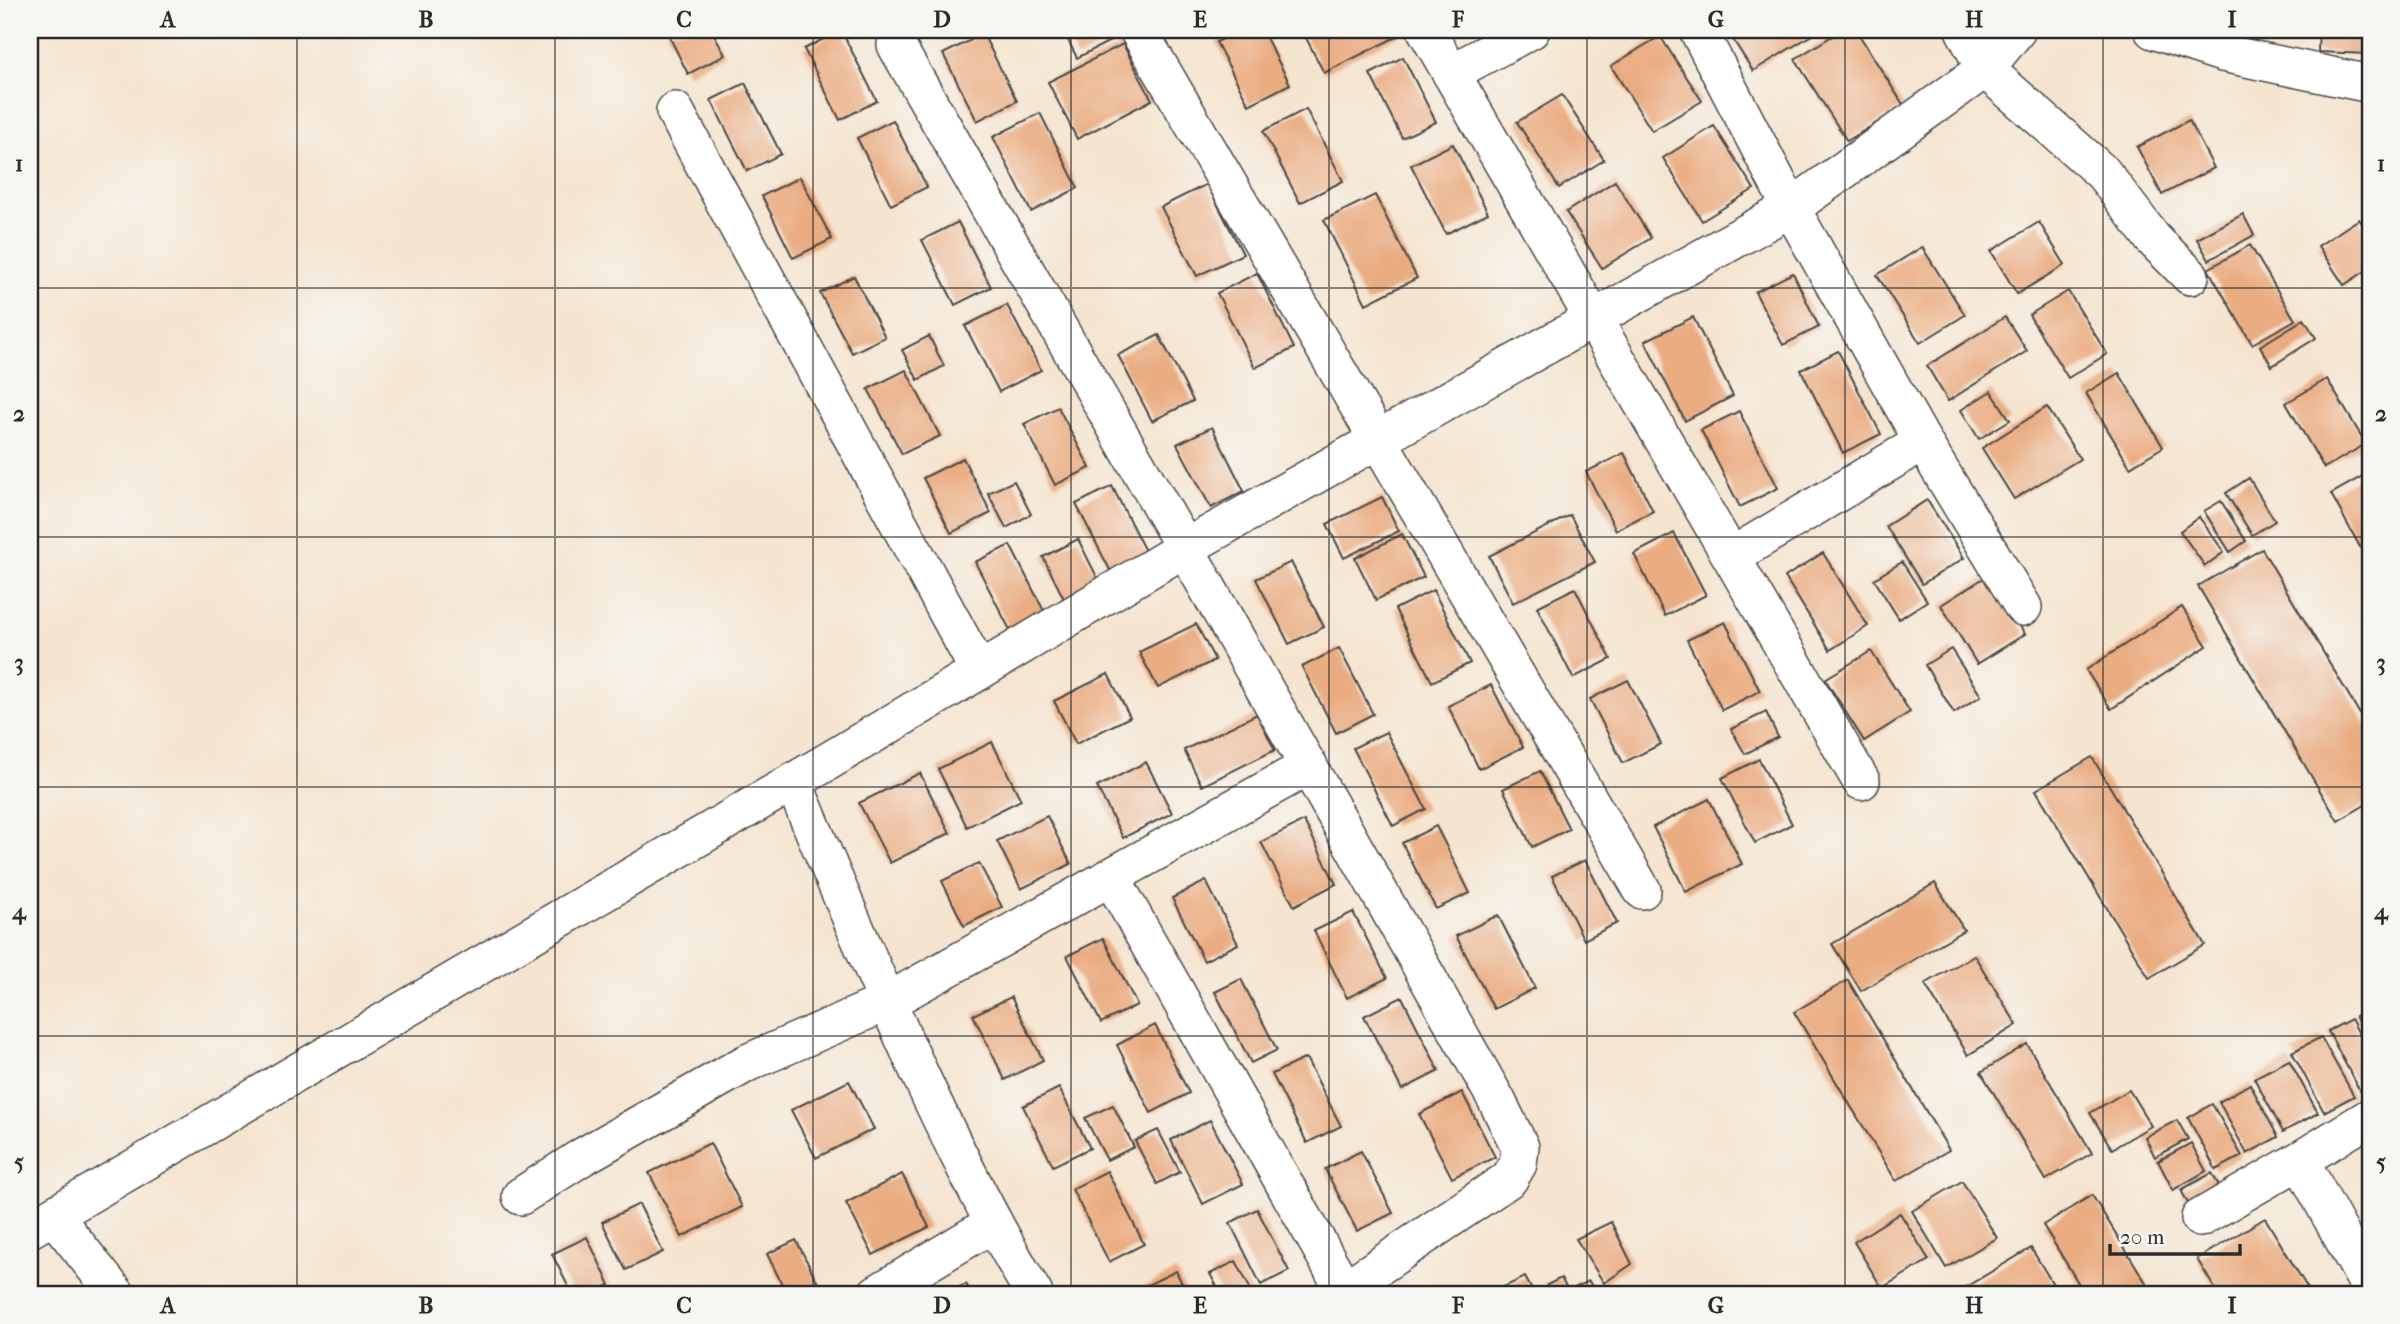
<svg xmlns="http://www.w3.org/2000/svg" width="2400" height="1324" font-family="'IM FELL French Canon',serif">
  <rect width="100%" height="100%" fill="#f6f6f2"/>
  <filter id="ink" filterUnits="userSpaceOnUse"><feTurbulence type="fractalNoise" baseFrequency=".0143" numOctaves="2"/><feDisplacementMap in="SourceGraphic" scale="14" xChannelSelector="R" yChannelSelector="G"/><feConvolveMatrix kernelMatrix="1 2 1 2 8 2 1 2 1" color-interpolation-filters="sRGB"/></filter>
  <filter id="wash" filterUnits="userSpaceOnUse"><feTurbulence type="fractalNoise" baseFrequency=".00686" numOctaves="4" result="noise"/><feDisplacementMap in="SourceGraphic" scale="28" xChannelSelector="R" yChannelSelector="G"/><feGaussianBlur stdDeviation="1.57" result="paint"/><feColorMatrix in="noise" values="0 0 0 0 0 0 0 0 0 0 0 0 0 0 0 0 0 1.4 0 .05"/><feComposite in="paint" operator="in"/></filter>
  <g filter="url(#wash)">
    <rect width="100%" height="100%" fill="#f5e4cf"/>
    <g id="blocks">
      <!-- building -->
      <g fill="#eaac81">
        <polygon points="666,30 712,30 725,55 688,74"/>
        <polygon points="841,30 877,101 840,120 804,49"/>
        <polygon points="1063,30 1114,30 1118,37 1077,58"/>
        <polygon points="1242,30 1262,30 1290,84 1249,105 1216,42"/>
        <polygon points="1302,30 1397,30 1400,35 1324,73"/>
        <polygon points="1727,30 1812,30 1815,33 1753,71"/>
        <polygon points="1842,30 1856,30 1904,106 1847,141 1795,59"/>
        <polygon points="2204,30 2256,30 2256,39 2204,38"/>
        <polygon points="2319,30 2370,30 2370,54 2318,52"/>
        <polygon points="983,34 1017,101 977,121 943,54"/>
        <polygon points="1660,36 1702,101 1652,131 1611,66"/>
        <polygon points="1123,44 1152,100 1077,139 1048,82"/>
        <polygon points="1403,57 1436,122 1402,138 1370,74"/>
        <polygon points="745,83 781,154 747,171 711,100"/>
        <polygon points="1562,95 1604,160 1559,188 1517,122"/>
        <polygon points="1306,109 1343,181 1300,203 1263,131"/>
        <polygon points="1040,113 1078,188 1031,212 993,137"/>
        <polygon points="893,120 927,187 891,205 857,138"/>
        <polygon points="2189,120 2214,168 2162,195 2137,147"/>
        <polygon points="1714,126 1754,189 1702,221 1663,158"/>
        <polygon points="1453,144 1488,213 1446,234 1411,165"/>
        <polygon points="800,177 832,239 793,258 762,196"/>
        <polygon points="1615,181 1651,238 1602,268 1566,212"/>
        <polygon points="1207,184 1243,254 1197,276 1161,207"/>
        <polygon points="1375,195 1417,278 1366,304 1324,220"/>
        <polygon points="2243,214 2254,235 2209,260 2197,239"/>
        <polygon points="2359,219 2370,235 2370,268 2344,285 2318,246"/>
        <polygon points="958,222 991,287 955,305 922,240"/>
        <polygon points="2039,222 2065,265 2017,294 1991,251"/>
        <polygon points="2250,245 2295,320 2252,344 2208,269"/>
        <polygon points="1922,247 1965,315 1920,343 1877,275"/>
        <polygon points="1257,273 1294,348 1255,368 1217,293"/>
        <polygon points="1793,273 1819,327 1783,345 1755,292"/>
        <polygon points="854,276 885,337 852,353 820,293"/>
        <polygon points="2068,291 2107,354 2068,378 2029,315"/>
        <polygon points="1007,305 1041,370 999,392 965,326"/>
        <polygon points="1693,317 1733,396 1685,421 1645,341"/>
        <polygon points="2005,317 2027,351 1948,401 1927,366"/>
        <polygon points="2304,319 2316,338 2272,366 2260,346"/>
        <polygon points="1159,335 1193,401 1152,421 1118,355"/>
        <polygon points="929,336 944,366 918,380 902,350"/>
        <polygon points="1838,351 1881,434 1843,453 1801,370"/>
        <polygon points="906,370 940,436 902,454 868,389"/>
        <polygon points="2119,373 2163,447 2130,467 2086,393"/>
        <polygon points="2327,379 2366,444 2324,468 2286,403"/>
        <polygon points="1991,391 2010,420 1979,439 1961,410"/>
        <polygon points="1058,407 1090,468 1055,485 1024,424"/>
        <polygon points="2047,407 2080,459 2014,499 1982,448"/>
        <polygon points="1739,411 1778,488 1740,507 1701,430"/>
        <polygon points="1212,427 1244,491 1211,508 1177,444"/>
        <polygon points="1624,453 1653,511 1616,530 1586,472"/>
        <polygon points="963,458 991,513 951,533 923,478"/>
        <polygon points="2370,472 2370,553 2365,556 2331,494"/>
        <polygon points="2249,478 2275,521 2252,535 2226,493"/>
        <polygon points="1014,481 1031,514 1006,528 988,493"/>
        <polygon points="1112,486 1148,557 1112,574 1076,504"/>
        <polygon points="1382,497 1399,531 1344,558 1327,524"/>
        <polygon points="1927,500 1964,558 1922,584 1886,526"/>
        <polygon points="2221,501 2246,541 2230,552 2204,511"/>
        <polygon points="1570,515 1595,562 1513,603 1489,556"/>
        <polygon points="2199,517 2224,552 2205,566 2180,531"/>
        <polygon points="1674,533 1706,595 1665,616 1634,554"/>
        <polygon points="1402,534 1424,577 1376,600 1355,558"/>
        <polygon points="1078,539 1101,585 1066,603 1043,557"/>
        <polygon points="1010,545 1045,613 1010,630 975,562"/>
        <polygon points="2262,549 2370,731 2370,802 2338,821 2198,586"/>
        <polygon points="1823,553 1868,626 1830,650 1785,577"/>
        <polygon points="1291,562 1324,627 1289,644 1256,579"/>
        <polygon points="1902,562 1927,601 1899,619 1874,579"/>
        <polygon points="1987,576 2025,634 1977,664 1941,605"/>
        <polygon points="1575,588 1611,659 1573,678 1537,607"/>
        <polygon points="1433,590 1470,663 1432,682 1395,609"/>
        <polygon points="2182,607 2207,646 2111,709 2086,670"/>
        <polygon points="1725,622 1760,691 1722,710 1687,640"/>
        <polygon points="1196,624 1215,660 1158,688 1139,652"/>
        <polygon points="1339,648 1373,714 1336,733 1302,667"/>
        <polygon points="1951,649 1981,696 1954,713 1925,665"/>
        <polygon points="1871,651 1910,712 1864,741 1825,679"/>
        <polygon points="1108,674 1130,717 1076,744 1054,701"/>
        <polygon points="1628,680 1661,744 1623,763 1590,699"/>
        <polygon points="1491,685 1523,747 1479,769 1448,706"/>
        <polygon points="1766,712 1778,737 1745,754 1731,729"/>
        <polygon points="1257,714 1275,750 1202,786 1184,750"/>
        <polygon points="1386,732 1426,809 1393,826 1353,748"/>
        <polygon points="992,742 1021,800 967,827 938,769"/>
        <polygon points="2092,757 2205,945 2149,978 2036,790"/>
        <polygon points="1759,759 1792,824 1755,843 1722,778"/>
        <polygon points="1146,762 1172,813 1123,838 1097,787"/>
        <polygon points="1540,771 1569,829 1532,847 1503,789"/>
        <polygon points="920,773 950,833 890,863 859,803"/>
        <polygon points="1709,799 1742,864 1686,892 1653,827"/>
        <polygon points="1047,816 1071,864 1021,889 997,841"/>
        <polygon points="1304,821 1336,884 1294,906 1261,842"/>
        <polygon points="1436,826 1470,893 1436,909 1402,843"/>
        <polygon points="1585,860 1617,923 1584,940 1552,876"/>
        <polygon points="979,863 1002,907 964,926 942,881"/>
        <polygon points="1206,881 1238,944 1204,961 1172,898"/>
        <polygon points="1935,883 1964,930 1861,991 1832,944"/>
        <polygon points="1353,912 1387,978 1347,998 1314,931"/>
        <polygon points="1498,915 1535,988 1494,1009 1456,936"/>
        <polygon points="1103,938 1137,1005 1101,1023 1067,956"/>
        <polygon points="1974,955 2017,1025 1968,1055 1925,984"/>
        <polygon points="1241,979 1277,1050 1251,1063 1215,992"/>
        <polygon points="1848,980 1949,1150 1896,1181 1794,1012"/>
        <polygon points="1011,997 1043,1060 1005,1080 973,1015"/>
        <polygon points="1402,997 1439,1071 1402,1090 1364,1016"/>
        <polygon points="2370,1008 2370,1043 2355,1016"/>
        <polygon points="2351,1019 2370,1054 2370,1085 2360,1091 2328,1031"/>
        <polygon points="1155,1025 1189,1093 1151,1113 1117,1045"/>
        <polygon points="2321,1037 2354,1096 2324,1112 2292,1052"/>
        <polygon points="2027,1044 2092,1153 2046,1180 1981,1072"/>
        <polygon points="1306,1058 1341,1126 1307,1143 1272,1074"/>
        <polygon points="2289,1060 2318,1113 2283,1132 2254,1078"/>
        <polygon points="849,1081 874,1129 816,1158 791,1110"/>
        <polygon points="2250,1084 2278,1137 2247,1154 2219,1102"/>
        <polygon points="1059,1088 1090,1148 1053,1166 1023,1106"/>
        <polygon points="2129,1090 2151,1126 2112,1149 2090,1113"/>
        <polygon points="1462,1092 1495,1157 1452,1178 1419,1114"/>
        <polygon points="2212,1104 2242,1156 2216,1170 2188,1118"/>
        <polygon points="1113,1105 1134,1147 1107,1160 1085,1118"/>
        <polygon points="1210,1120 1243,1184 1203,1204 1171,1140"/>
        <polygon points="2177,1120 2188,1139 2155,1157 2145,1137"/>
        <polygon points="1158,1130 1180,1172 1157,1184 1135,1141"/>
        <polygon points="710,1143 742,1207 682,1237 649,1173"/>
        <polygon points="2191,1143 2206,1171 2173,1190 2158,1161"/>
        <polygon points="1361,1151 1393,1213 1357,1231 1325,1169"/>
        <polygon points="1107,1171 1144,1244 1109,1262 1072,1189"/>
        <polygon points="2212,1173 2223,1193 2192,1211 2181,1190"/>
        <polygon points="902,1174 929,1227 873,1255 846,1203"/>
        <polygon points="1962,1181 1997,1238 1946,1268 1912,1211"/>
        <polygon points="2092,1195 2148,1286 2134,1294 2085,1294 2043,1225"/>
        <polygon points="639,1204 663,1252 626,1270 602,1222"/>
        <polygon points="1257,1209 1289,1271 1261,1285 1230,1223"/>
        <polygon points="1900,1213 1929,1260 1882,1288 1854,1242"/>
        <polygon points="2265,1218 2311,1294 2218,1294 2197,1259"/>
        <polygon points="1611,1222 1632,1264 1604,1283 1576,1239"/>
        <polygon points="587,1237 610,1285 591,1294 572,1294 552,1254"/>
        <polygon points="796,1240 820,1287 805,1294 787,1294 767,1254"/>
        <polygon points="2031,1248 2059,1294 1954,1294"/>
        <polygon points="1236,1261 1253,1294 1221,1294 1210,1274"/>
        <polygon points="1176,1271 1187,1294 1129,1294"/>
        <polygon points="1525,1277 1534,1294 1489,1294"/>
        <polygon points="1561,1278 1568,1291 1589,1281 1596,1294 1552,1294 1547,1285"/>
        <polygon points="966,1284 971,1294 944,1294"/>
      </g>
    </g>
  </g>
  <g filter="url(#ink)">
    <use href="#blocks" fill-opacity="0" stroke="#494744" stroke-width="2"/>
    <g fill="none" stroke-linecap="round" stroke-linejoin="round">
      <!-- street casing -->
      <g stroke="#494744" stroke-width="40">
        <g id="street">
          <polyline points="1138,30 1642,890"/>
          <polyline points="1426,30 1861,781"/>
          <polyline points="1698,30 1791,208 1923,442 2023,607"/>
          <polyline points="1964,30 1985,69 2103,173 2153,239 2190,276"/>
          <polyline points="2153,30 2222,53 2370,84"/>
          <polyline points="896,45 1185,548 1496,1099 1520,1147 1518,1164 1509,1179 1338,1294"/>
          <polyline points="1451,73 1531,30"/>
          <polyline points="675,111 979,671"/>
          <polyline points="1732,556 1923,442"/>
          <path d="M 793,782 C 867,955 938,1132 1034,1294"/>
          <polyline points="1111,877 1345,1291"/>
          <polyline points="2370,1117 2300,1160 2370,1288"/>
          <polyline points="521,1196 582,1157 747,1063 887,1002 1309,766"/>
          <polyline points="54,1216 116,1294"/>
          <polyline points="2200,1218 2300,1160"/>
          <polyline points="30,1229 822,765 1185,548 1791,208 1985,69 2017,30"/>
          <polyline points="876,1294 992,1224"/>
        </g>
      </g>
      <!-- street -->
      <use href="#street" stroke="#fff" stroke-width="37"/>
    </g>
  </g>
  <!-- grid -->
  <path fill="none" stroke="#2b2b2b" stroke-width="2" stroke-opacity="0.55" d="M 297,30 L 297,1294M 555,30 L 555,1294M 813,30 L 813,1294M 1071,30 L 1071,1294M 1329,30 L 1329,1294M 1587,30 L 1587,1294M 1845,30 L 1845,1294M 2103,30 L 2103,1294M 30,288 L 2370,288M 30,537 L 2370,537M 30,787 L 2370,787M 30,1036 L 2370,1036"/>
  <!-- margin -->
  <rect width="2400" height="1324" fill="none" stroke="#f6f6f2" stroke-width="77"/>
  <!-- scale -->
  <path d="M2110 1244v10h130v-10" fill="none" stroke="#2b2b2b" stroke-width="3.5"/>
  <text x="2120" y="1244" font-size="21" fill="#2b2b2b" stroke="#f6f6f2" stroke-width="5" paint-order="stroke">20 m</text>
  <rect x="38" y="38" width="2324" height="1248" fill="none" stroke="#2b2b2b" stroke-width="2.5"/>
  <g font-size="23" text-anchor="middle" font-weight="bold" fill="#2b2b2b">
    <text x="168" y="27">A</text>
    <text x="426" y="27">B</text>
    <text x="684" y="27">C</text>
    <text x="942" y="27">D</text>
    <text x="1200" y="27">E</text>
    <text x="1458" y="27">F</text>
    <text x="1716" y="27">G</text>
    <text x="1974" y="27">H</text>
    <text x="2232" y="27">I</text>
    <text x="19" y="171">1</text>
    <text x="2381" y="171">1</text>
    <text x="19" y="421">2</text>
    <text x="2381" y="421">2</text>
    <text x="19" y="670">3</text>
    <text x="2381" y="670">3</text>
    <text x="19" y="919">4</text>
    <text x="2381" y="919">4</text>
    <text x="19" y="1169">5</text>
    <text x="2381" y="1169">5</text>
    <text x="168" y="1313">A</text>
    <text x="426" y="1313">B</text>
    <text x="684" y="1313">C</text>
    <text x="942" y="1313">D</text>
    <text x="1200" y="1313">E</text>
    <text x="1458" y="1313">F</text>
    <text x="1716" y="1313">G</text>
    <text x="1974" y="1313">H</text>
    <text x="2232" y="1313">I</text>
  </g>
</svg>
